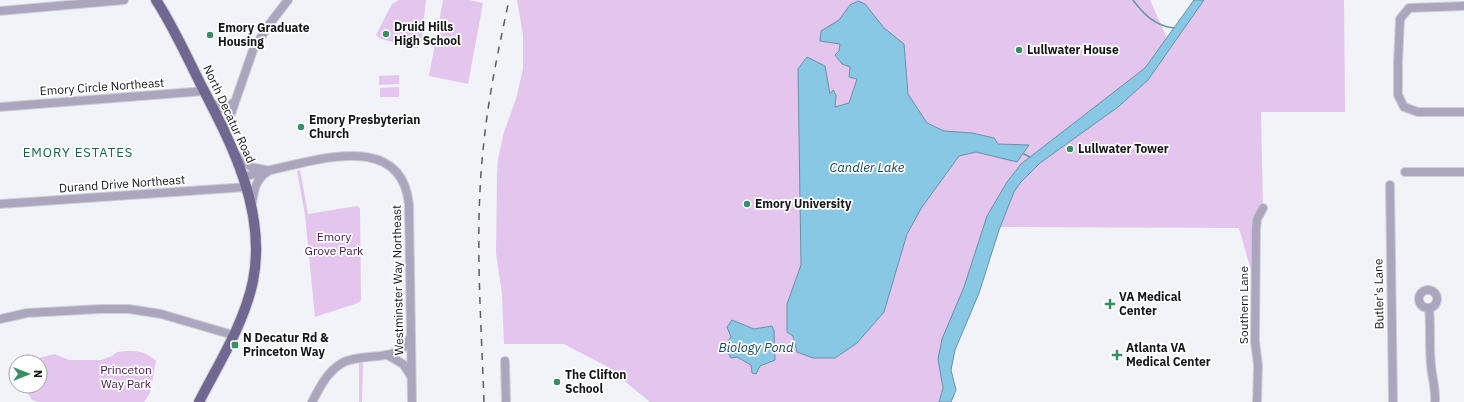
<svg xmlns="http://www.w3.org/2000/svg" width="1464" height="402" font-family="'IBM Plex Sans',sans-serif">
  <rect width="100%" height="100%" fill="#f1f3f9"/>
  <!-- green -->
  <g fill="#e3c5ed">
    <polygon points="399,0 426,0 421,45 417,48 381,39 376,35 392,4"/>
    <polygon points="443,0 469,0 483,3 468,84 429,76"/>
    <polygon points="517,0 1150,0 1169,43 1199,0 1344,0 1345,112 1261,112 1263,208 1259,214 1256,288 1239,228 992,227 957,324 945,402 650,402 606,366 564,344 504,344 502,294 496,253 497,176 498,159 504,132 516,99 523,69 523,35"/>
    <polygon points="399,75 399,84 379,85 379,76"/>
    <polygon points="399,87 399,97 380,97 380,88"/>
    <polygon points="300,170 308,214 357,206 360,208 361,300 358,303 315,317 305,215 297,171"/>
    <path d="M 127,351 C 139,351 147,352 156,361 L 150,393 L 144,402 L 39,402 L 32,400 L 24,386 L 40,386 L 40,362 L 23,362 L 55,354 L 69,360 L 101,360 L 112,356 L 117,352 Z"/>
    <polygon points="359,363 363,363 362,402 359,402"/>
  </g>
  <!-- water -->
  <g fill="#88c8e4" stroke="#6693a7">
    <polygon points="1194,0 1204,0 1148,80 1118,107 1040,163 1020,183 1014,192 999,230 979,293 955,350 951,370 956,390 951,402 939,402 943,388 938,359 942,339 964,287 987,216 1007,182 1021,164 1145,68"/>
    <polygon points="858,1 865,4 884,28 904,44 908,94 927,123 944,131 972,133 994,138 998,144 1029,145 1017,162 976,152 959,156 922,207 907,234 884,312 857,343 835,358 813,358 797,352 793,336 787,332 787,304 801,265 798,69 807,57 825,66 830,94 833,90 836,95 835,107 849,103 857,79 849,77 850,67 842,64 835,55 839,51 840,44 820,41 821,31 839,20 850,5"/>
    <polygon points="732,320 754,329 772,326 774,331 775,360 760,366 756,374 752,373 751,365 737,357 731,358 724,346 731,337 727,327"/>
  </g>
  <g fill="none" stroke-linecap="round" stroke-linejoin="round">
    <!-- stream -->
    <g stroke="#6693a7" stroke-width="1.5">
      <path d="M 1133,0 C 1144,15 1156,26 1174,28"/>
      <polyline points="1024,154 1030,157"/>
    </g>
    <!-- minor casing -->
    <g stroke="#ced0d5" stroke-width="10">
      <g id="minor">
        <polyline points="1464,6 1409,8 1400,19 1398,63 1398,95 1404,107 1418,112 1464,112"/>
        <polyline points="0,11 124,0"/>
        <polyline points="211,103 224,109 233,103"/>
        <polyline points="0,107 205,91"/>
        <polyline points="225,131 253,50 268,26 288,0"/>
        <polyline points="235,154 251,167 266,170"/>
        <polyline points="1405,172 1464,172"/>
        <path d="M 243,177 C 261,172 279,168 297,164 C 341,154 403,142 409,205 L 412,402"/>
        <polyline points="1390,185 1393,402"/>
        <polyline points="0,204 247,187"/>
        <path d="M 252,204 C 254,191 255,180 267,172"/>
        <circle cx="1428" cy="299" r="9"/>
        <path d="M 1429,308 C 1431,327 1429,346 1431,365 C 1432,378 1436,389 1435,402"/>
        <polyline points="0,319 27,313 100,309 129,309 161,314 233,335"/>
        <polyline points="389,356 403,364 411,376"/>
        <polyline points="505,361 506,402"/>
        <path d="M 312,402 C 320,387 327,372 342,363 C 365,351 400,365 411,336"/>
        <polyline points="1257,402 1258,365 1255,342 1256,229 1257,219 1263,208"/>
      </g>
    </g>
    <!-- major casing -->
    <g stroke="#ced0d5" stroke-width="12">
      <path id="major" d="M 156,0 C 173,26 186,55 200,83 C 231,143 267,210 253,281 C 244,324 219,363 199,402"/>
    </g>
    <!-- minor -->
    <use href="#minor" stroke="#aba6be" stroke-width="8"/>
    <!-- major -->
    <use href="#major" stroke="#716790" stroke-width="10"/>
    <!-- rail -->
    <path stroke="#5b5c5f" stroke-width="1.5" stroke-dasharray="7 7" stroke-linecap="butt" d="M 484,402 C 481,315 474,227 484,141 C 489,93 499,47 509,0"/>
  </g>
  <!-- markers -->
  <g fill="#388f63" stroke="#fff" stroke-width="1.5">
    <circle cx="386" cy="34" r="4"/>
    <circle cx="210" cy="35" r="4"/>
    <circle cx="1019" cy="50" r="4"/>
    <circle cx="301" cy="127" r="4"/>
    <circle cx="1070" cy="149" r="4"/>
    <circle cx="747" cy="204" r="4"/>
    <path d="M1108 298h4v4h4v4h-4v4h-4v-4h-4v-4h4z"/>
    <rect x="231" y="341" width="8" height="8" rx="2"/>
    <path d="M1115 349h4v4h4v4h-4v4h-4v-4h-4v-4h4z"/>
    <circle cx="557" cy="382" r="4"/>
  </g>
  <g text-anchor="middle" stroke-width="3.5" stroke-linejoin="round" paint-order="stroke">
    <!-- poi labels -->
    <g font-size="12" font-weight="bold" fill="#151618" stroke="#fff" text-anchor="start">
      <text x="394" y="31">Druid Hills<tspan x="394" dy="14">High School</tspan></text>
      <text x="218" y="32">Emory Graduate<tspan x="218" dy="14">Housing</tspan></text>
      <text x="1027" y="54">Lullwater House</text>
      <text x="309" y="124">Emory Presbyterian<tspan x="309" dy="14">Church</tspan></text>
      <text x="1078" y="153">Lullwater Tower</text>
      <text x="755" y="208">Emory University</text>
      <text x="1119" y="301">VA Medical<tspan x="1119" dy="14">Center</tspan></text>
      <text x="243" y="342">N Decatur Rd &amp;<tspan x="243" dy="14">Princeton Way</tspan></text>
      <text x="1126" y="352">Atlanta VA<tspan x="1126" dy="14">Medical Center</tspan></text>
      <text x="565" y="379">The Clifton<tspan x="565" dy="14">School</tspan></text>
    </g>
    <!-- street labels -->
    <g font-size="12" fill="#151618" stroke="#fff">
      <text transform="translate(102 87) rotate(-4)" y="4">Emory Circle Northeast</text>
      <text transform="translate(229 114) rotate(65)" y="4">North Decatur Road</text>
      <text transform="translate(122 184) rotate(-4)" y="4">Durand Drive Northeast</text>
      <text transform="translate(398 280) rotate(-91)" y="4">Westminster Way Northeast</text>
      <text transform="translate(1379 294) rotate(-91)" y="4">Butler's Lane</text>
      <text transform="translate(1244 305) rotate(-90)" y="4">Southern Lane</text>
    </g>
    <!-- park labels -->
    <g font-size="12" fill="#431750" stroke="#fff">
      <text x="334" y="241">Emory<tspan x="334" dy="14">Grove Park</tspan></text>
      <text x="126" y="374">Princeton<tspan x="126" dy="14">Way Park</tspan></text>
    </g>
    <!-- neighbourhood labels -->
    <g font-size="13" letter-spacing="1" fill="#116741" stroke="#fff">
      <text x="78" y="157">EMORY ESTATES</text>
    </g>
    <!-- water labels -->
    <g font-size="13" font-style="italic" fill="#144a5d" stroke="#fff">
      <text x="867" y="172">Candler Lake</text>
      <text x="756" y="352">Biology Pond</text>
    </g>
  </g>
  <!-- north arrow -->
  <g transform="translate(28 374) rotate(90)"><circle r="19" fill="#ffffff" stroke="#a1a2a3"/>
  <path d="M0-3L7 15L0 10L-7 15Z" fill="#388f63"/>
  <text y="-6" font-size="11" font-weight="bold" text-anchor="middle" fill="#151618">N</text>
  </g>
</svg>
